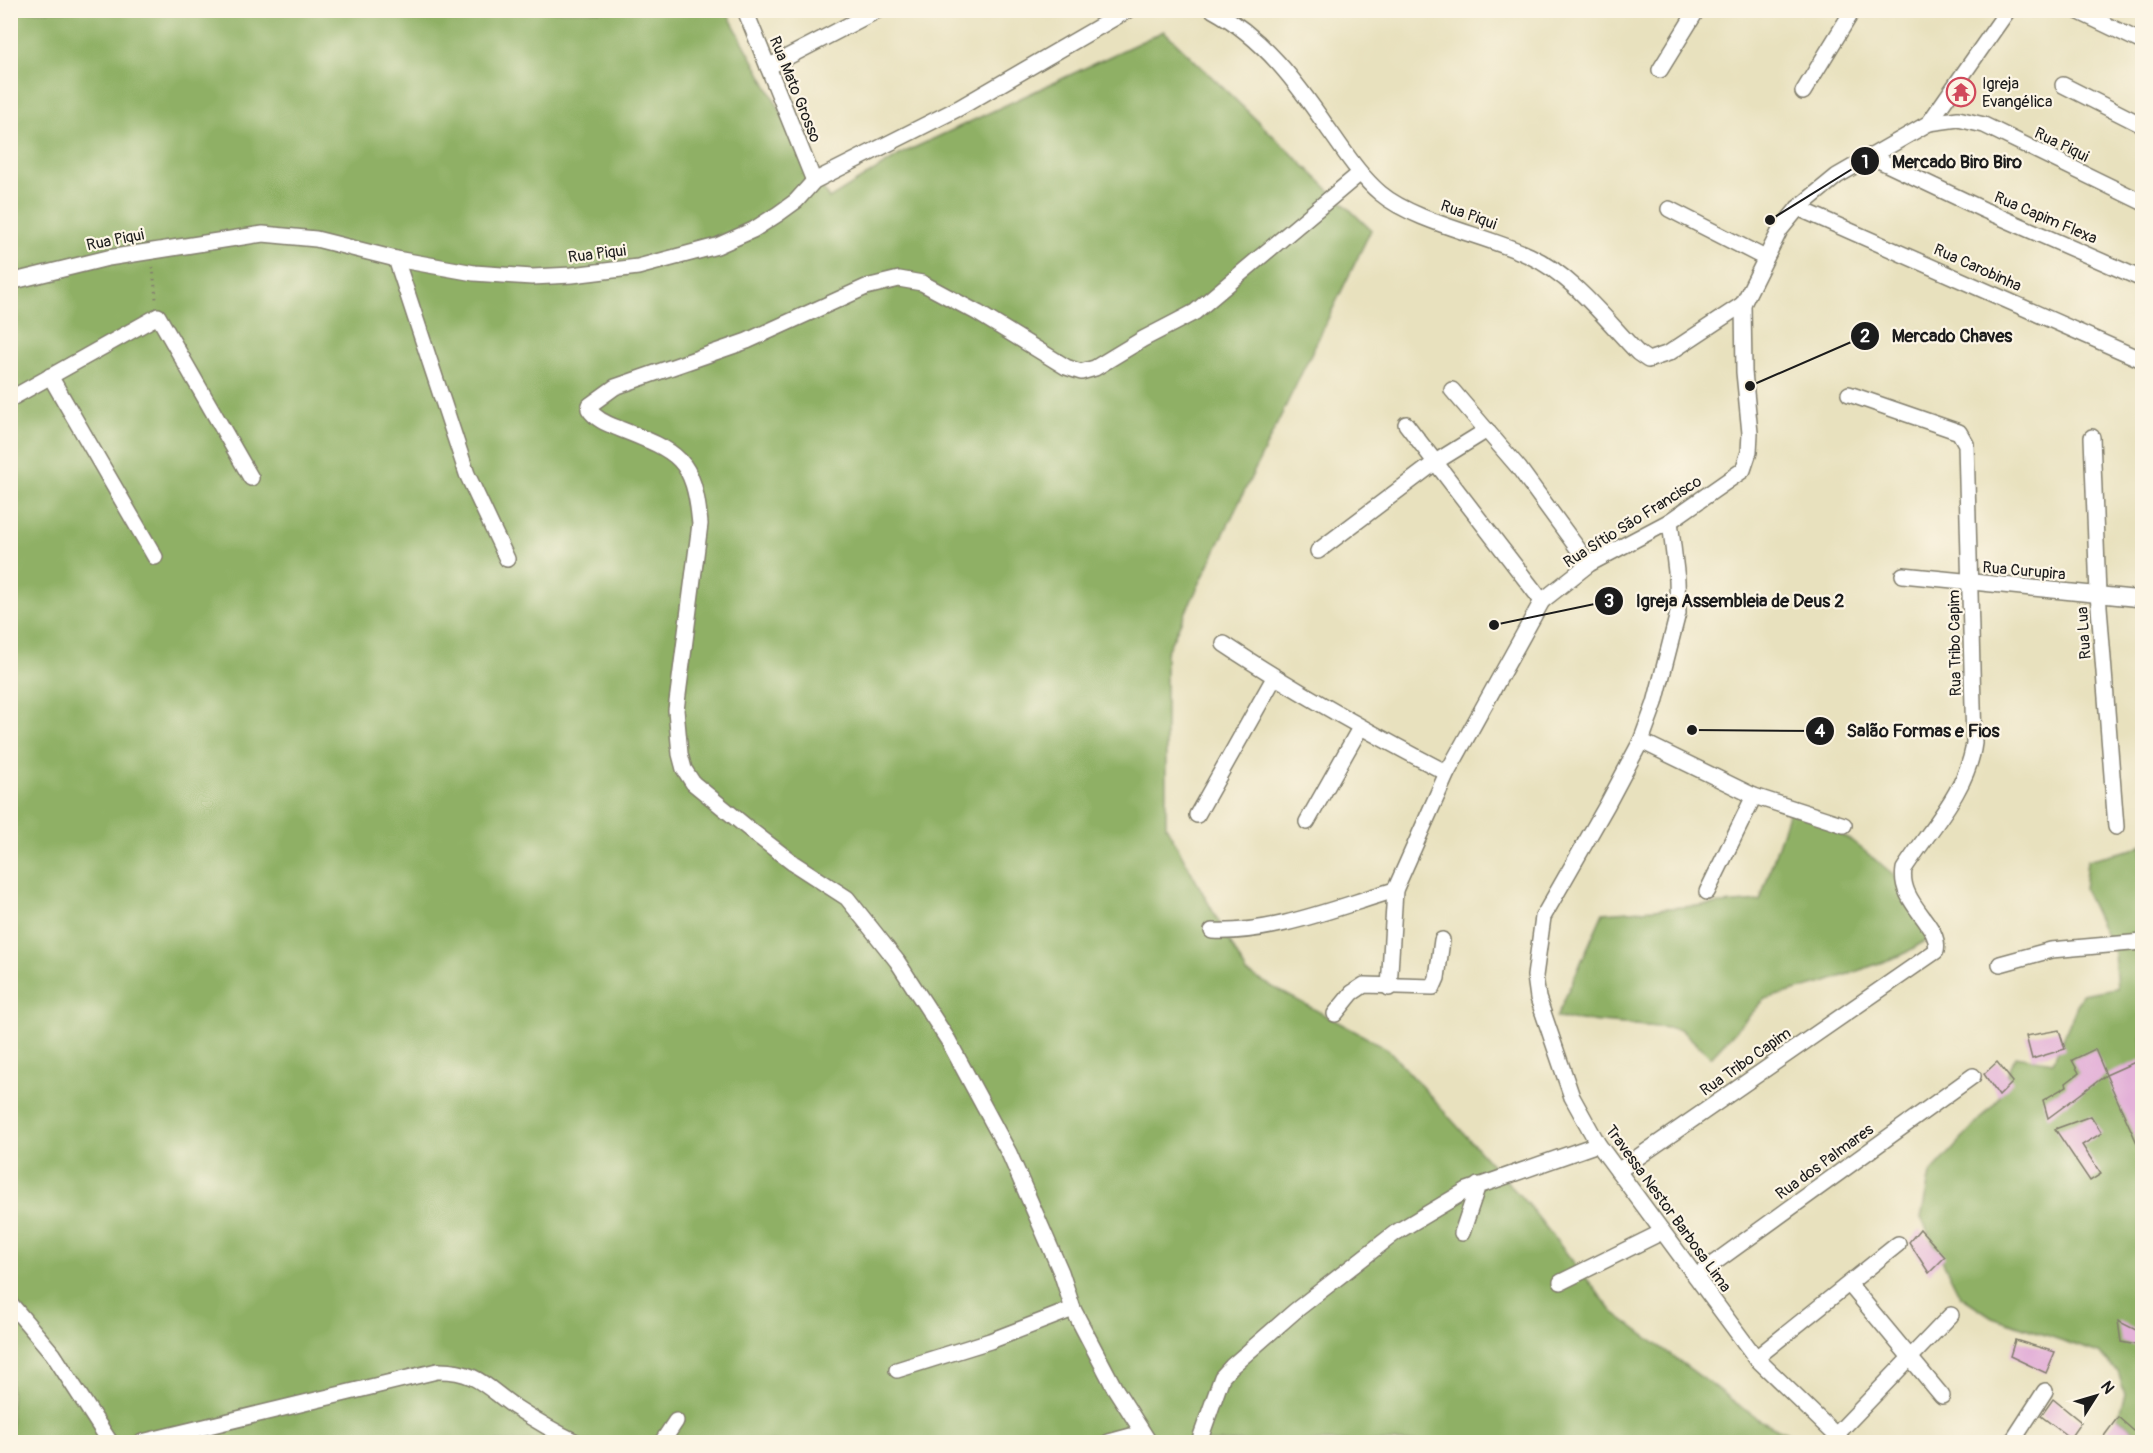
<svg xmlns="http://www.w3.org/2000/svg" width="2153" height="1453" font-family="Pangolin,sans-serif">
  <rect width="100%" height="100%" fill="#fcf5e5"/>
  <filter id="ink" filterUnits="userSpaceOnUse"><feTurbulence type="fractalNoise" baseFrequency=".0167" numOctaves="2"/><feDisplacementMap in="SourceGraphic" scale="12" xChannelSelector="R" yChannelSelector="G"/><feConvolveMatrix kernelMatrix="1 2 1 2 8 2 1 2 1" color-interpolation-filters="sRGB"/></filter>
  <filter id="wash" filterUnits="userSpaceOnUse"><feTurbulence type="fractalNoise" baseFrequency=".008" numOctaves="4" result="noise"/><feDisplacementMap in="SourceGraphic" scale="24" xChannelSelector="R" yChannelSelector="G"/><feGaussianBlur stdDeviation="1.35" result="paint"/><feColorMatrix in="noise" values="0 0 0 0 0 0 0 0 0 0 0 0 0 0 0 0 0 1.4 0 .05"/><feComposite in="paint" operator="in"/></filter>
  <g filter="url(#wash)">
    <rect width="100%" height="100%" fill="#e8e1be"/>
    <!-- forest -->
    <g fill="#8fb065" stroke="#566640" stroke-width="1.5">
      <polygon points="10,11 726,11 829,199 903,153 1164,31 1371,230 1166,653 1166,826 1247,973 1388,1049 1529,1206 1613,1312 1758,1419 1805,1442 11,1442"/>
      <polygon points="1791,805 1852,841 1904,883 1935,935 1902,955 1827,982 1765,999 1711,1057 1680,1029 1556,1018 1603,913 1760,901"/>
      <polygon points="2142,844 2142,1442 2137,1442 2140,1436 2118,1417 2125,1394 2118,1372 2099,1353 1992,1317 1960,1296 1921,1218 1930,1174 1998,1100 2015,1056 2053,1062 2082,994 2117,988 2114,953 2084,889 2087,860 2133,849"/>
    </g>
    <g id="blocks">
      <!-- building -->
      <g fill="#e3b1d8">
        <polygon points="2059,1030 2065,1049 2032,1059 2026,1036"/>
        <polygon points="2095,1049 2106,1075 2048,1118 2043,1100 2067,1086 2066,1083 2079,1073 2072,1060"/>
        <polygon points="2142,1059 2142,1154 2106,1075"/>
        <polygon points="1997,1062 2013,1082 1999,1096 1984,1074"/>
        <polygon points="2091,1116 2102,1133 2082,1145 2101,1174 2090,1181 2055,1129"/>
        <polygon points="1920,1229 1945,1257 1929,1273 1909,1242"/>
        <polygon points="2118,1321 2142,1333 2142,1346 2121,1342"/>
        <polygon points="2015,1340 2055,1352 2046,1373 2010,1356"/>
        <polygon points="2053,1399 2081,1422 2070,1438 2041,1416"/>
        <polygon points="2118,1417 2142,1438 2142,1443 2111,1443 2104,1436"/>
      </g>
    </g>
  </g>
  <g filter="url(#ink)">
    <use href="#blocks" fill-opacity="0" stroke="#827e6d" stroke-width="1.5"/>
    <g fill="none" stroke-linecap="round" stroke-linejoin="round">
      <!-- minor casing -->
      <g stroke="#827e6d" stroke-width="18">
        <g id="minor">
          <polyline points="745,10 814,181"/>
          <path d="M 1213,10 C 1264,38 1297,83 1329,130 C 1345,152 1359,175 1380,193 C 1414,222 1488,236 1530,256 C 1573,276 1605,319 1638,353 L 1648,360 L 1669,353 L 1743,304"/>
          <polyline points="2075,10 2142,42"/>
          <polyline points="768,67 878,10"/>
          <polyline points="1660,70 1697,10"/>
          <polyline points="2063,85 2142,125"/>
          <polyline points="1803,92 1853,10"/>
          <polyline points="1929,123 1958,119 1984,125 2142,202"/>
          <polyline points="1870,156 1984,210 2142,279"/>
          <polyline points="1798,208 2142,360"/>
          <polyline points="1669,209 1765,258"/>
          <polyline points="396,259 467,474 507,559"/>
          <polyline points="10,282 108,258 263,234 316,239 396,259 474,273 532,277 572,275 638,267 717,246 753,230 778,214 796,201 814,181 959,108 1128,10"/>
          <polyline points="50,376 155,557"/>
          <polyline points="1452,390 1519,468 1589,564"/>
          <polyline points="10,399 158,316 251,478"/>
          <polyline points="1406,424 1542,601"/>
          <polyline points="2092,437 2098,594 2116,827"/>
          <polyline points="1670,521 1677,580 1678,613 1655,703 1641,741 1607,805 1543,917 1535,976 1538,998 1572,1097 1598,1144 1756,1358 1843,1442"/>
          <polyline points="1318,551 1437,461 1487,430"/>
          <polyline points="1903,575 2142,599"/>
          <path d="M 1224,644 C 1296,692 1370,733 1447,773"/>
          <polyline points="1641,741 1754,796 1844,825"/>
          <polyline points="1197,815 1274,678"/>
          <polyline points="1307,822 1360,728"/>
          <polyline points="1707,892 1754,796"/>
          <path d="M 1212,931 C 1274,934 1337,907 1395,890"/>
          <polyline points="2000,964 2051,950 2142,942"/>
          <polyline points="1389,988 1395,890 1447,773 1542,601 1589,564 1670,521 1743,470 1749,452 1750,433 1744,372 1743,304 1780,230 1798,208 1837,176 1929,123 2008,10"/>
          <polyline points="1335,1014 1352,993 1364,985 1433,987 1437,978 1442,940"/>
          <path d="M 1618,1171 L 1936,951 C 1942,925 1898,904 1904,869 C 1929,830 1968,790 1974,743 L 1966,444 L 1959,432 L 1849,394"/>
          <polyline points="1462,1233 1478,1185"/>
          <polyline points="1696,1276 1973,1076"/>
          <polyline points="1561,1282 1662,1232"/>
          <polyline points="1850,1285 1942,1396"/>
          <polyline points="10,1303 53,1354 110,1442"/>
          <polyline points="1756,1358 1898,1244"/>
          <polyline points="897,1370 990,1341 1073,1309"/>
          <polyline points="1835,1436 1951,1315"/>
          <path d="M 142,1442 L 437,1371 C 476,1370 486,1387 515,1407 C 535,1420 555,1432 576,1442"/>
          <polyline points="662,1442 676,1421"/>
          <polyline points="1109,1442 1142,1433"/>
          <path d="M 1149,1442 L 1114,1387 L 1073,1309 L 1061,1272 L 1009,1153 L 948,1040 L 897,961 L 847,898 L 793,863 L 754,833 L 693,783 L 684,769 L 680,754 L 676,710 L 700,524 C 694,458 679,452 620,429 C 608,424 596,420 589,409 L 590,405 L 615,387 L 747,341 L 866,287 L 899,279 L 922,283 L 978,313 L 1066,367 L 1081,372 L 1095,368 L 1143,339 L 1195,312 L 1359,174"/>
          <polyline points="1199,1442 1222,1377 1232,1366 1295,1311 1395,1233 1467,1190 1598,1144"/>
          <polyline points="2012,1442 2045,1391"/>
        </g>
      </g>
      <!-- path -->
      <polyline stroke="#827e6d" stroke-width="3" stroke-dasharray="1.5 4.5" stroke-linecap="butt" points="153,267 156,299"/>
      <!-- minor -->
      <use href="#minor" stroke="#fff" stroke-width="15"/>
    </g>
  </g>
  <!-- icons -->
  <defs>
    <g id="temple-ring" transform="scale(1.5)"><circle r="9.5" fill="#fcf5e5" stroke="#d1495b" stroke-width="1.5"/><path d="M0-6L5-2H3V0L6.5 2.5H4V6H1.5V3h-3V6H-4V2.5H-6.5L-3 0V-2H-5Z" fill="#d1495b"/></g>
  </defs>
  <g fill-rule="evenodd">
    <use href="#temple-ring" x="1961" y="92"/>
  </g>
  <g text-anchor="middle" stroke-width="4.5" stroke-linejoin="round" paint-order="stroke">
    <!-- poi labels -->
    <g font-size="16" fill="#1c1c1c" stroke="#fcf5e5" text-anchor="start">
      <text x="1982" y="89">Igreja<tspan x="1982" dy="18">Evangélica</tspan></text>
    </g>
    <!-- street labels -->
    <g font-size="16" fill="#1c1c1c" stroke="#fcf5e5">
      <text transform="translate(796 89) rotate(68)" y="6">Rua Mato Grosso</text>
      <text transform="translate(2062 144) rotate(26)" y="6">Rua Piqui</text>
      <text transform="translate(1469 214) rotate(20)" y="6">Rua Piqui</text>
      <text transform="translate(2046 217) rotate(23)" y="6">Rua Capim Flexa</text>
      <text transform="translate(115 239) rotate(-11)" y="6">Rua Piqui</text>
      <text transform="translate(597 253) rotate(-7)" y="6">Rua Piqui</text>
      <text transform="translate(1978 267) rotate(24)" y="6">Rua Carobinha</text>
      <text transform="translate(1632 521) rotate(-32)" y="6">Rua Sítio São Francisco</text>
      <text transform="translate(2024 570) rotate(5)" y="6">Rua Curupira</text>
      <text transform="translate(2083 633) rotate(-94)" y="6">Rua Lua</text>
      <text transform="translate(1954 643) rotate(-91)" y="6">Rua Tribo Capim</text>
      <text transform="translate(1745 1061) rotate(-35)" y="6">Rua Tribo Capim</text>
      <text transform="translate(1824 1161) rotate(-36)" y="6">Rua dos Palmares</text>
      <text transform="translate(1669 1208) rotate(54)" y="6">Travessa Nestor Barbosa Lima</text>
    </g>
  </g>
  <!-- callouts -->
  <path fill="none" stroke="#1c1c1c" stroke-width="2" d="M1770 220L1865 161M1750 386L1865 336M1494 625L1609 601M1692 730L1820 731"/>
  <g fill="#1c1c1c" stroke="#fcf5e5" stroke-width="2">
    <circle cx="1770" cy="220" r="6"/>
    <circle cx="1750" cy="386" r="6"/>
    <circle cx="1494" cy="625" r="6"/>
    <circle cx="1692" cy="730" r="6"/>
    <circle cx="1865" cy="161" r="15"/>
    <circle cx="1865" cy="336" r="15"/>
    <circle cx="1609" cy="601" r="15"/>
    <circle cx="1820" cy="731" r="15"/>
  </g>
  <g font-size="18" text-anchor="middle" font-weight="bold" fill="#fff">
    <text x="1865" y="168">1</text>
    <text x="1865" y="342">2</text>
    <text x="1609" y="607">3</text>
    <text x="1820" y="737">4</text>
  </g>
  <g font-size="18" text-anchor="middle" font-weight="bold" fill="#1c1c1c" stroke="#fcf5e5" stroke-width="4.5" stroke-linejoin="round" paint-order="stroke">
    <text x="1957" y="168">Mercado Biro Biro</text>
    <text x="1952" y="342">Mercado Chaves</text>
    <text x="1740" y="607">Igreja Assembleia de Deus 2</text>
    <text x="1923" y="737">Salão Formas e Fios</text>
  </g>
  <!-- margin -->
  <rect width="2153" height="1453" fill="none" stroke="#fcf5e5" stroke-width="36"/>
  <!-- north arrow -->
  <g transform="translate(2096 1396) rotate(53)" stroke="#fcf5e5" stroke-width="4.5" paint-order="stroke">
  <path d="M0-4.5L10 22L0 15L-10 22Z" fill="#1c1c1c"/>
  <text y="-9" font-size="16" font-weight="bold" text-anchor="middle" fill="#1c1c1c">N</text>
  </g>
</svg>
